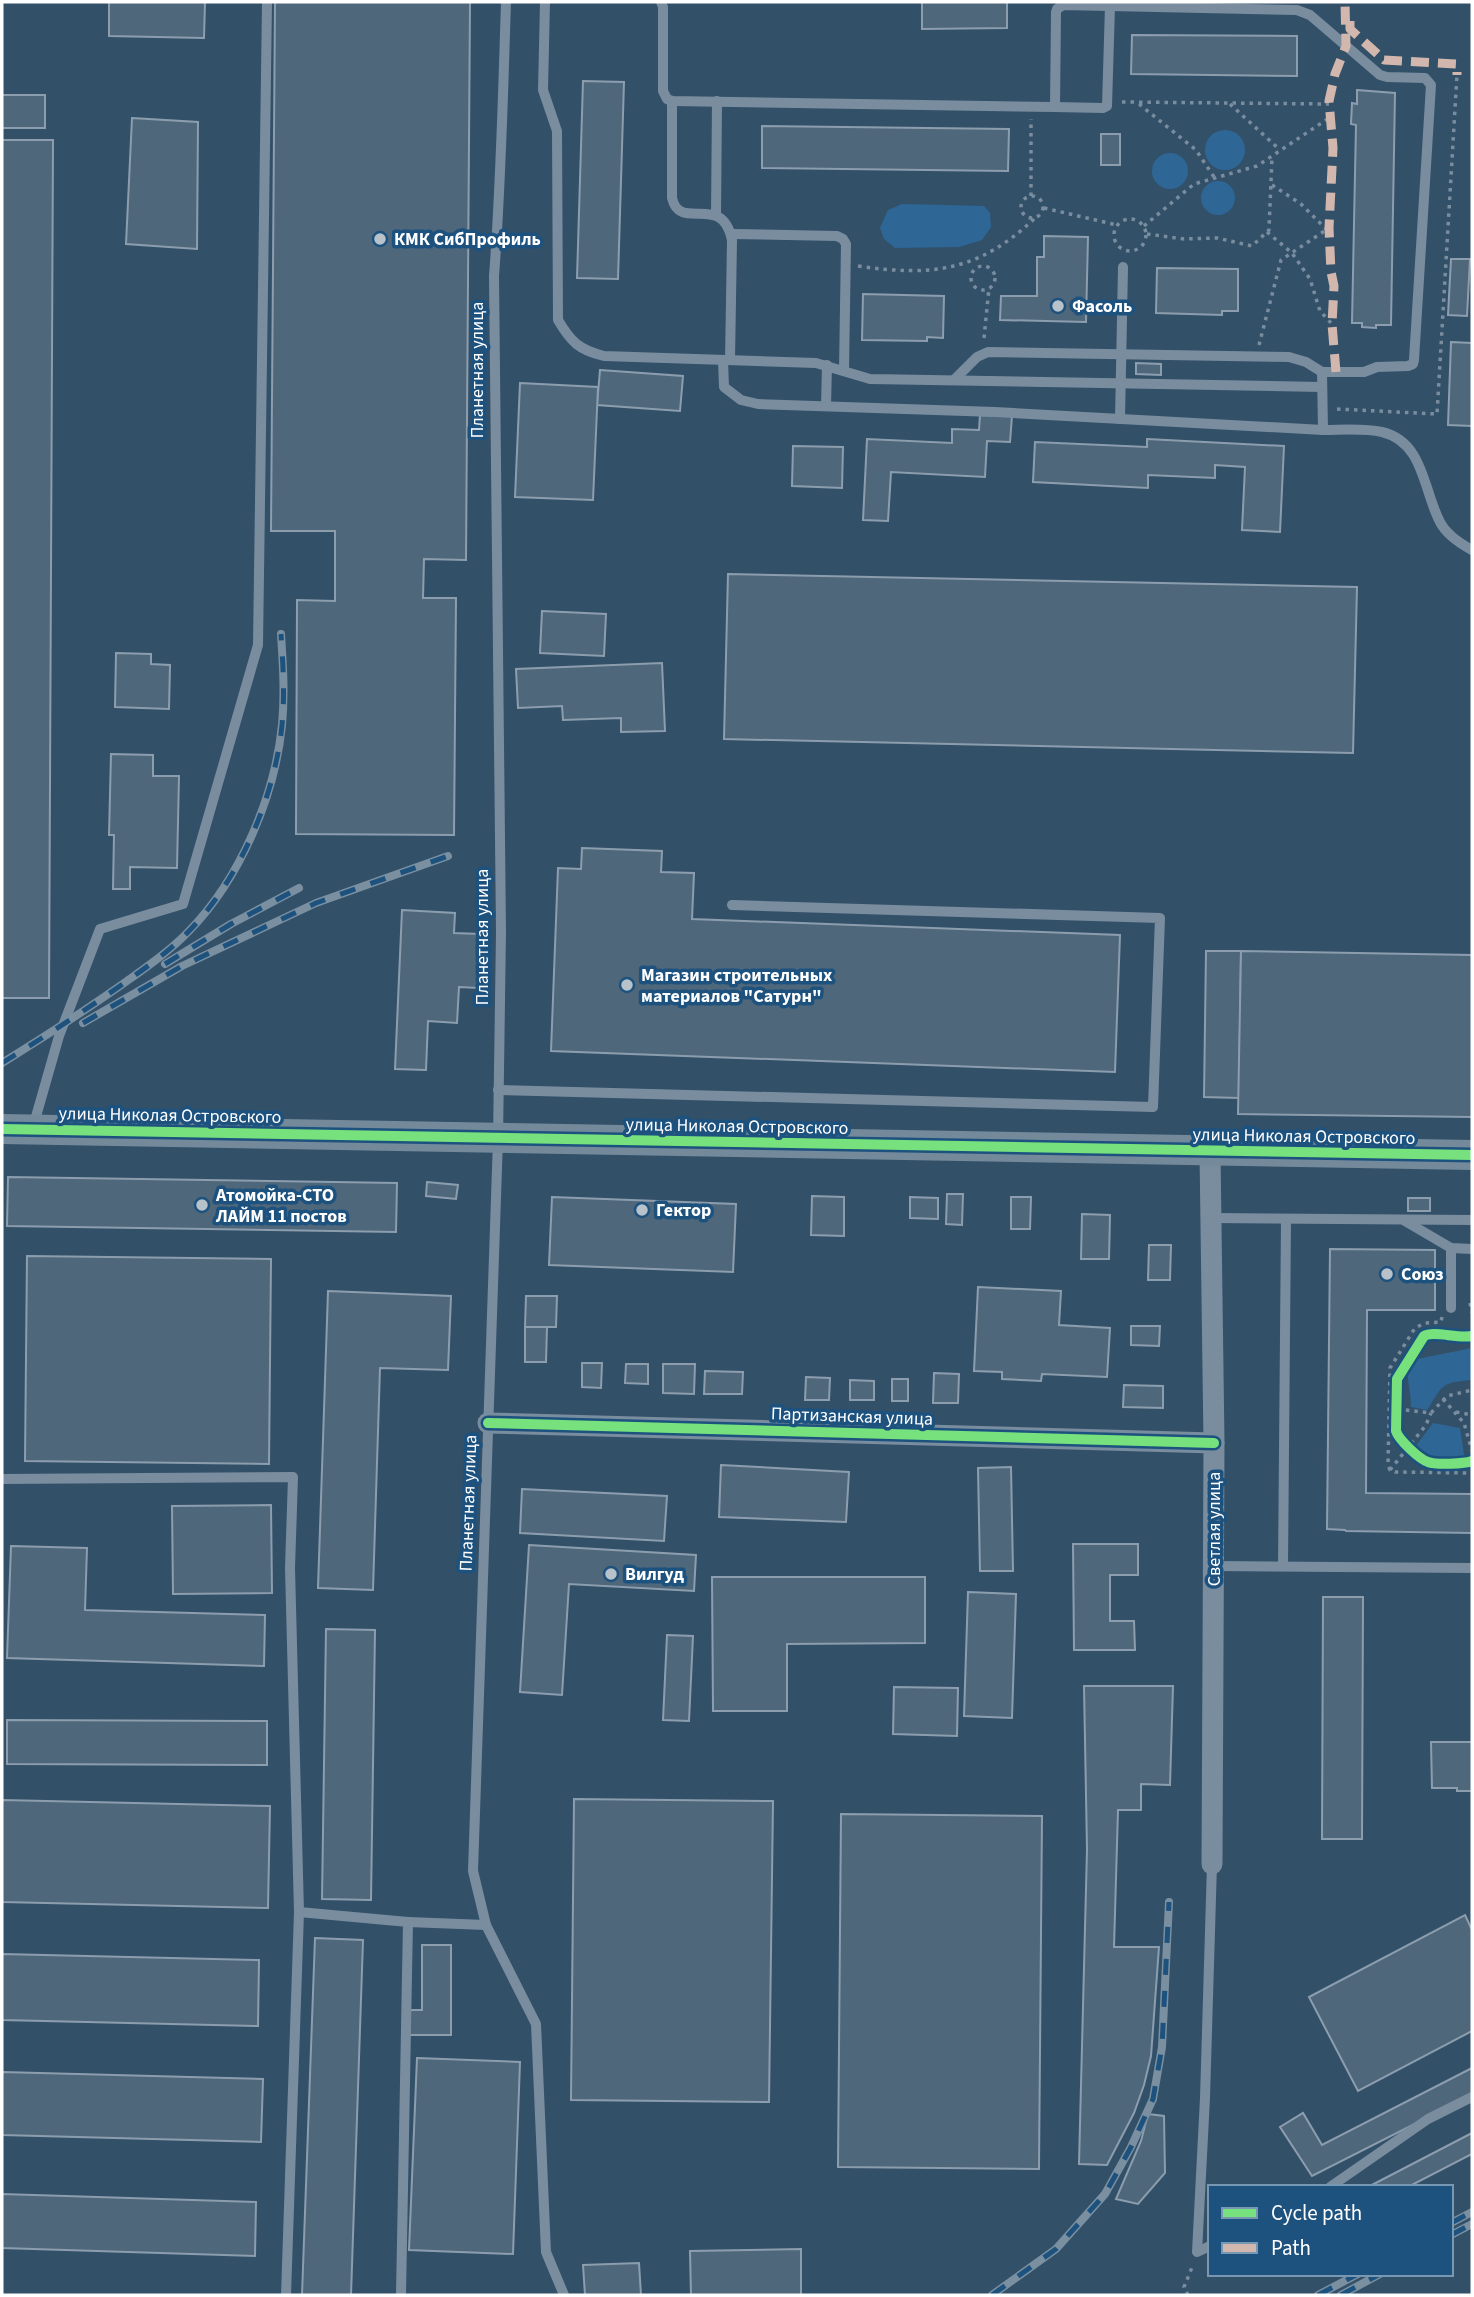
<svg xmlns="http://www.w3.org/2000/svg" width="1474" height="2297" font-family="'Source Sans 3',sans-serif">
  <rect width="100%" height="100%" fill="#335069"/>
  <!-- green -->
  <g fill="#2e6695">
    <circle cx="1225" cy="150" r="20"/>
    <circle cx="1170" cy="171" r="18"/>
    <circle cx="1218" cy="198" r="17"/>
    <polygon points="902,204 984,206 990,213 991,227 982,240 959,247 895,248 884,239 880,228 888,210"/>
    <path d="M 1472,1348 L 1472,1380 C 1440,1383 1444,1384 1427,1410 L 1411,1407 C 1411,1393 1407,1380 1407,1366 L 1412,1360 Z"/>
    <polygon points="1433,1423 1460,1428 1465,1461 1431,1460 1415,1447"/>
  </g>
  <!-- building -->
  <g fill="#4f677b" stroke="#8c9eae" stroke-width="2">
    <polygon points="109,2 205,2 204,38 109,36"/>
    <polygon points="275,2 470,2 466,560 424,559 423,598 456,598 454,835 296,834 297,600 335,601 335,531 271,531"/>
    <polygon points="922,2 1007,2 1007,28 922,29"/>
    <polygon points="1132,35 1297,36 1297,76 1131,74"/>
    <polygon points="583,81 624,82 618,279 577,278"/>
    <polygon points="1357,90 1395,93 1391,325 1376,325 1376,328 1362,327 1362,323 1352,323 1356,125 1351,124 1352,103 1357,104"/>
    <rect x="2" y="95" width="43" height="33"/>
    <polygon points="132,118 198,122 197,249 126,244"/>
    <polygon points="762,126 1009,129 1008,171 762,168"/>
    <rect x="1101" y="134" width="19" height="31"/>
    <polygon points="2,140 53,140 49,998 2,998"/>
    <polygon points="1044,236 1088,237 1086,322 1000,320 1001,296 1037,296 1037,257 1044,257"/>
    <polygon points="1451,259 1470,259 1467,316 1448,315"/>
    <polygon points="1157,268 1238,269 1238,311 1222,311 1222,315 1156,313"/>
    <polygon points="863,294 944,296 943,338 927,337 927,341 862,340"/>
    <polygon points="1451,342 1472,343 1472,426 1448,425"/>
    <polygon points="1136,363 1161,364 1161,375 1136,374"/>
    <polygon points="600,370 683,376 680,411 597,405"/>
    <polygon points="520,383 598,387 593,500 515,497"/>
    <polygon points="980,415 1012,416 1010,442 987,441 985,477 891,472 888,521 863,520 867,439 952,443 952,429 979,430"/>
    <polygon points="1147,439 1284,446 1280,532 1242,530 1245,467 1215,465 1215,478 1148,475 1148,488 1033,482 1035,442 1147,447"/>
    <polygon points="793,446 843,447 842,488 792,486"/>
    <polygon points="728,574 1357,587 1353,753 724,739"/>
    <polygon points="542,611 606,614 604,656 540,653"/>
    <polygon points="116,653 151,654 151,664 170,665 169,709 115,707"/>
    <polygon points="662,663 665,731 621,732 621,718 563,720 562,706 518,708 516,669"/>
    <polygon points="111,754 153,755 153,776 179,776 177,868 130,867 130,889 113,889 114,835 109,835"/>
    <polygon points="582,848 662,851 661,872 694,873 692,919 1120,935 1115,1072 551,1051 558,868 581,869"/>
    <polygon points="402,910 455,913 454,933 480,934 478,988 459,987 457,1023 428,1021 426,1070 395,1069"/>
    <polygon points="1206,951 1241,951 1239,1098 1204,1097"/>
    <polygon points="1241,951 1472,955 1472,1117 1238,1114"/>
    <polygon points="8,1177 397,1183 396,1232 7,1226"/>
    <polygon points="427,1182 458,1185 456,1199 426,1196"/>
    <polygon points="947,1194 963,1194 962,1225 946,1224"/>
    <polygon points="812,1196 844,1197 844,1236 811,1235"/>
    <polygon points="552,1197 736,1204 733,1272 549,1265"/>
    <polygon points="910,1197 938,1198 938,1219 910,1218"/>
    <polygon points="1011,1197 1031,1197 1030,1229 1011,1229"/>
    <rect x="1408" y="1198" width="22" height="13"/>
    <polygon points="1082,1214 1110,1215 1109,1259 1081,1259"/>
    <polygon points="1149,1245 1171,1245 1170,1280 1148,1280"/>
    <polygon points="1330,1249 1435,1250 1435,1310 1367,1310 1366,1493 1472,1494 1472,1533 1346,1531 1345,1530 1327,1529"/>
    <polygon points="27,1256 271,1259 269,1464 25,1461"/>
    <polygon points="978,1287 1061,1291 1059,1325 1110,1328 1107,1377 1042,1374 1041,1381 1002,1379 1002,1372 974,1371"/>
    <polygon points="328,1291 451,1296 448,1370 380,1368 373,1590 318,1588"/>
    <polygon points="526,1296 557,1296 556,1327 525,1327"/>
    <polygon points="1131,1326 1160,1326 1159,1346 1131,1345"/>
    <polygon points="525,1327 547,1327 546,1362 525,1362"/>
    <polygon points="582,1363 602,1363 601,1388 582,1387"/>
    <polygon points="626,1364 648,1364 648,1384 625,1383"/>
    <polygon points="663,1364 695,1364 694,1394 663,1393"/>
    <polygon points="705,1371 743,1372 742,1394 704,1394"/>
    <polygon points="934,1373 959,1374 958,1403 933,1403"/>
    <polygon points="806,1377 830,1378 829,1400 805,1400"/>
    <rect x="892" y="1379" width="16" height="22"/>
    <polygon points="850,1380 874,1381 874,1400 850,1400"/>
    <polygon points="1124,1385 1163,1386 1163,1408 1123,1407"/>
    <polygon points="721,1465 849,1472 846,1522 719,1517"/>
    <polygon points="1011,1467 1013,1571 980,1571 978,1468"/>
    <polygon points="522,1489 667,1496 664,1541 520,1533"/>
    <polygon points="271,1505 272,1593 173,1594 172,1506"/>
    <polygon points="1073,1544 1138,1544 1138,1575 1110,1575 1110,1621 1134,1621 1135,1650 1074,1650"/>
    <polygon points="529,1545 696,1555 694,1591 569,1584 562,1695 520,1692"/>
    <polygon points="11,1546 87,1548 85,1610 265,1615 264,1666 7,1658"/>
    <polygon points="712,1577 925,1577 925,1643 787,1644 787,1711 713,1711"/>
    <polygon points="968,1592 1016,1594 1012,1718 964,1716"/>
    <polygon points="1323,1597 1363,1597 1362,1839 1322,1839"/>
    <polygon points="326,1629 375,1630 371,1900 322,1899"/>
    <polygon points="667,1635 693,1636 689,1721 663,1720"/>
    <polygon points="1084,1686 1173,1686 1170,1785 1141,1784 1141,1810 1118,1810 1114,1947 1159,1947 1151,2056 1144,2085 1134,2113 1107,2165 1079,2164 1087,1849"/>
    <polygon points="894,1687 958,1688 957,1736 893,1734"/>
    <polygon points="7,1720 267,1721 267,1765 7,1764"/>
    <polygon points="1431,1742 1472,1742 1472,1791 1457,1791 1457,1788 1432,1788"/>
    <polygon points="574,1799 773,1801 769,2102 571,2100"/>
    <polygon points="2,1800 270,1806 268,1908 2,1902"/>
    <polygon points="841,1814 1042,1816 1039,2169 838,2167"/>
    <polygon points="1465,1915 1472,1930 1472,2031 1358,2091 1309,1997"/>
    <polygon points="315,1938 363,1940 351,2295 302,2295"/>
    <polygon points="422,1945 451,1945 451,2035 409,2035 409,2010 422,2010"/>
    <polygon points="2,1954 259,1960 258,2026 2,2020"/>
    <polygon points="417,2058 520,2062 513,2254 409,2250"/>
    <polygon points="1472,2068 1472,2095 1312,2176 1280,2127 1303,2113 1322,2145"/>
    <polygon points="2,2072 263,2079 261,2142 2,2135"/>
    <polygon points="1148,2114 1164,2116 1165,2173 1138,2204 1116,2199 1141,2141"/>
    <polygon points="1472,2133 1472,2154 1408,2187 1368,2187"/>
    <polygon points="2,2194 256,2202 255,2256 2,2248"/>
    <polygon points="801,2249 801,2295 691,2295 690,2251"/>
    <polygon points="639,2263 641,2295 585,2295 583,2265"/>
  </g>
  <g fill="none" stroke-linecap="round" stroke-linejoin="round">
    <!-- path -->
    <g stroke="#798d9f" stroke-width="3.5" stroke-dasharray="3.5 5" stroke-linecap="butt">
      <polyline points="1122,102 1329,104"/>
      <polyline points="1139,104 1196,150 1214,177"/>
      <polyline points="1230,104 1280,150"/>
      <polyline points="1272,185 1301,204 1327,230"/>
      <circle cx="1032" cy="207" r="11"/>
      <polyline points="1031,196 1031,119"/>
      <polyline points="1044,208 1117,225"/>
      <circle cx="1130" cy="235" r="16"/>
      <polyline points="1144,226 1194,184 1257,166 1329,118"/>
      <polyline points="1267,232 1292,253 1310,279 1320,311 1332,324"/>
      <polyline points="1147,234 1184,239 1217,238 1252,246 1269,230 1272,157"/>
      <path d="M 858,266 C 932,277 979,271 1034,219"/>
      <circle cx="983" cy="278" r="12"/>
      <polyline points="984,338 989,288"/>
      <polyline points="1259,345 1281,260 1329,228"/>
      <polyline points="1337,409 1437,414 1457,75"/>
      <polyline points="1470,1303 1472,1313"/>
      <polyline points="1442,1317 1441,1322 1425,1323 1415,1328 1390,1368 1388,1465 1390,1470 1395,1472 1472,1473"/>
      <polyline points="1443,1399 1464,1423 1472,1451"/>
      <polyline points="1389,1408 1431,1413 1447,1396 1472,1390"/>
      <polyline points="1456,1412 1472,1415"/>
      <polyline points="1390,1470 1426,1425 1431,1413"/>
      <polyline points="1188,2295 1184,2287 1193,2265"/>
    </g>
    <!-- lane -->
    <g stroke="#798d9f" stroke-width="10">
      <path d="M 506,2 C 503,93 501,185 494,276 L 501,932 L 498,1139 L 473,1871 L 486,1925 L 536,2024 L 546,2252 L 564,2295"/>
      <path d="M 545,2 L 543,90 L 557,131 L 558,320 C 571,342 579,350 604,356 L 816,363 L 870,379 L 1322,387"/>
      <path d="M 661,2 L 663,7 L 663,91 L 667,99 L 672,101 L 1055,107 L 1056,12 L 1057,9 L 1063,5 L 1297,10 L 1310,15 L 1380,75 L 1387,77 L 1425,78 L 1431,85 L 1414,360 L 1413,364 L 1408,366 L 1377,367 L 1364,372 L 1322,372 L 1323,430 C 1342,430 1364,428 1382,432 C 1424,442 1423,490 1440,522 C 1446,534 1461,544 1472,550"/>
      <path d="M 672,101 L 672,198 C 680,233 722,191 732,240 L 730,360"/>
      <polyline points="1055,107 1103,108 1107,106 1110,6"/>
      <polyline points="716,215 717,101"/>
      <polyline points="731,234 837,236 843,239 846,244 844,371"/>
      <polyline points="723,360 724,387 741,400 758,404 995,412 1323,430"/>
      <polyline points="954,380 977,357 988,352 1289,357 1306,362 1322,372"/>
      <polyline points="826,406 827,365"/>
      <polyline points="1120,419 1123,267"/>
      <polyline points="498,1090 1153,1107 1160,918 732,905"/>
      <polyline points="33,1127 59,1036 100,929 183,904 258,645 267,2"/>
      <polyline points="1211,1218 1472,1220"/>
      <polyline points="1405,1221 1451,1248 1472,1249"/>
      <polyline points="1451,1308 1451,1248"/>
      <polyline points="2,1479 293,1477 290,1568 299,1912 286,2295"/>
      <polyline points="1214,1566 1472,1568"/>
      <polyline points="1283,1566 1286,1219"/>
      <polyline points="299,1912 408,1922 401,2295"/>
      <polyline points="408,1922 486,1925"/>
      <polyline points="1330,2187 1428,2119 1472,2097"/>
      <polyline points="1210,2246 1197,2252 1205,2098 1212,1864"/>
    </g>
    <!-- street -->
    <g stroke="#798d9f" stroke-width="21">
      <polyline points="1210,1152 1214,1443 1212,1864"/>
      <polyline points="488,1423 1214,1443"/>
    </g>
    <!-- secondary -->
    <polyline stroke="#748a9b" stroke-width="30" points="2,1129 1472,1155"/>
    <!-- rail casing -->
    <g stroke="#7a8f9f" stroke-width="8">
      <g id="rail">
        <polyline points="165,964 231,924 299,888"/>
        <polyline points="83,1023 182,966 316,903 448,856"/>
        <path d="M 2,1063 C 44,1037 86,1010 127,981 C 148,966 171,950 189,931 C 240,879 275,796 282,725 C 285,694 283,665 281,634"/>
        <polyline points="1451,2223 1472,2212"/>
        <polyline points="1451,2235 1472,2224"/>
        <polyline points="992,2295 1056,2249 1105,2194 1131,2147 1153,2099 1162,2047 1169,1902"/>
        <polyline points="1318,2295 1358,2274"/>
        <polyline points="1341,2295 1380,2274"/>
      </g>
    </g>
    <!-- rail -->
    <use href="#rail" stroke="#1d527f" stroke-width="5" stroke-dasharray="16" stroke-linecap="butt"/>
    <!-- quiet -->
    <g stroke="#d1b7ad" stroke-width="9" stroke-dasharray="18 9" stroke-linecap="butt">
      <polyline points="1350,21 1350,29 1384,60 1457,64 1457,75"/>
      <polyline points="1336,372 1332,324 1334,286 1331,272 1329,228 1333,148 1329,101 1335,74 1346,46 1345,2"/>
    </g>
    <!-- cycleway casing -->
    <g stroke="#1d527f" stroke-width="15">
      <g id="cycleway">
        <polyline points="2,1129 1472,1155"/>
        <path d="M 1472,1336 C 1457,1339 1434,1330 1424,1336 L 1397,1379 L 1396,1431 C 1399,1440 1419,1459 1428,1462 C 1436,1465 1464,1464 1472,1461"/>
        <polyline points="488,1423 1214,1443"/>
      </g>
    </g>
    <!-- cycleway -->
    <use href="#cycleway" stroke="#77e17e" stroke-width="10"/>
  </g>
  <!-- markers -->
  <g fill="#b8c2ca" stroke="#1d527f" stroke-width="2.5">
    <circle cx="380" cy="239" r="7"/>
    <circle cx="1058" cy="306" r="7"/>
    <circle cx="627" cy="985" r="7"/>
    <circle cx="202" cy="1205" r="7"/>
    <circle cx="642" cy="1210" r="7"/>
    <circle cx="1387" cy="1274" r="7"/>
    <circle cx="611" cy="1574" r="7"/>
  </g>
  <g text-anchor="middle" stroke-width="7" stroke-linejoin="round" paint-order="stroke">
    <!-- poi labels -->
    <g font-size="18" font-weight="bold" fill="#fff" stroke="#1d527f" text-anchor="start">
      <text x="394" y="245">КМК СибПрофиль</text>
      <text x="1072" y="312">Фасоль</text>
      <text x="641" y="981">Магазин строительных<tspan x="641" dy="21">материалов "Сатурн"</tspan></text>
      <text x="216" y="1201">Атомойка-СТО<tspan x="216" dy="21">ЛАЙМ 11 постов</tspan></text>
      <text x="656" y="1216">Гектор</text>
      <text x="1401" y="1280">Союз</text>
      <text x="625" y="1580">Вилгуд</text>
    </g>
    <!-- street labels -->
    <g font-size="18" fill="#fff" stroke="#1d527f">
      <text transform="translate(477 370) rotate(-90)" y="6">Планетная улица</text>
      <text transform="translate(482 937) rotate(-90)" y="6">Планетная улица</text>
      <text transform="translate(170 1115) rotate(1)" y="6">улица Николая Островского</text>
      <text transform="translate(737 1126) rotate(1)" y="6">улица Николая Островского</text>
      <text transform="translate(1304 1136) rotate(1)" y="6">улица Николая Островского</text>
      <text transform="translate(852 1416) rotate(2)" y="6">Партизанская улица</text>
      <text transform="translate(468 1503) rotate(-88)" y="6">Планетная улица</text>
      <text transform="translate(1214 1529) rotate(-90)" y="6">Светлая улица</text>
    </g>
  </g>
  <!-- border -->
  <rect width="1474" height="2297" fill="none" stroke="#ffffff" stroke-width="7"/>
  <!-- legend -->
  <rect x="1208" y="2185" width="245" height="91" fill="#1d527f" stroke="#7797b2" stroke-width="2"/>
  <rect x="1222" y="2208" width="35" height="10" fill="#77e17e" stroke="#7797b2" stroke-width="2"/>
  <text x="1271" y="2220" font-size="21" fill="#ffffff">Cycle path</text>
  <rect x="1222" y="2243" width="35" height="10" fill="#d1b7ad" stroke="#7797b2" stroke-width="2"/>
  <text x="1271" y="2255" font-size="21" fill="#ffffff">Path</text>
</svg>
